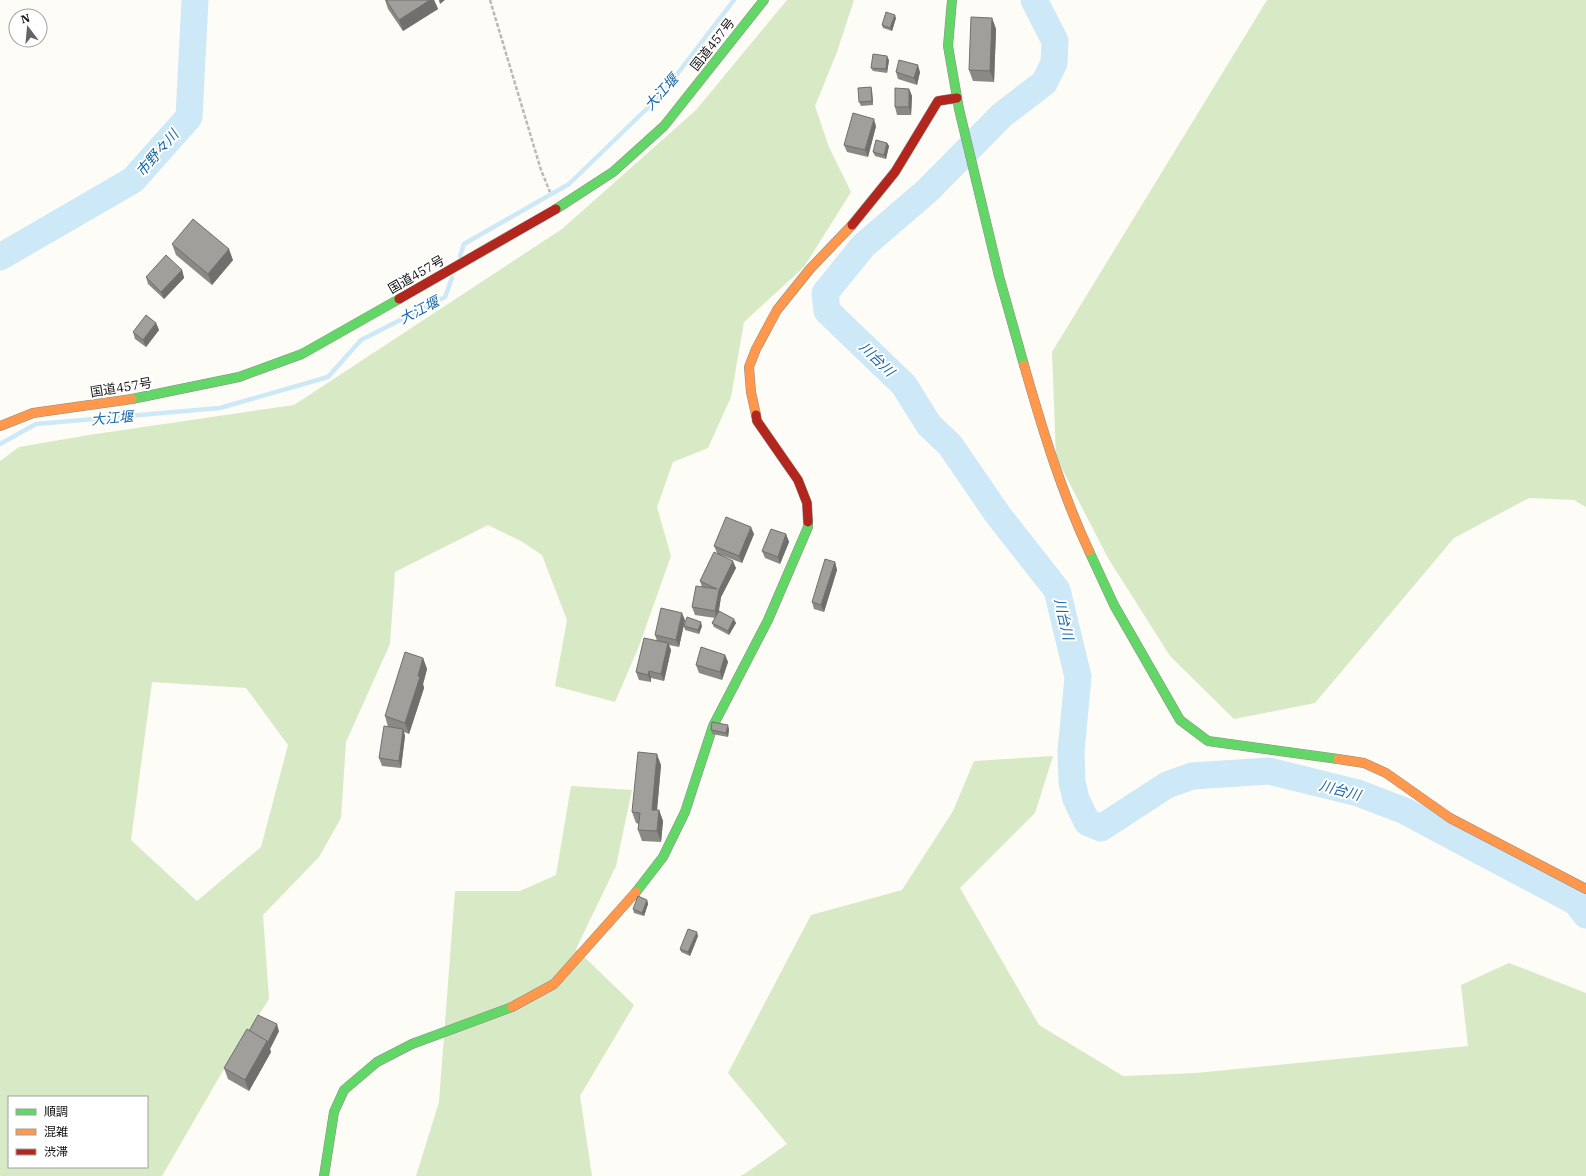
<svg xmlns="http://www.w3.org/2000/svg" width="1586" height="1176" font-family="'IBM Plex Serif','Noto Sans JP',serif">
  <rect width="100%" height="100%" fill="#fdfcf7"/>
  <!-- forest -->
  <g fill="#d8eac5" fill-rule="evenodd">
    <path d="M 787,0 L 854,0 L 837,52 L 815,106 L 829,147 L 851,192 L 804,267 L 744,322 L 731,397 L 708,448 L 673,462 L 657,507 L 671,556 L 639,646 L 615,702 L 555,686 L 567,620 L 542,555 L 521,541 L 488,525 L 395,572 L 390,644 L 346,742 L 341,818 L 319,857 L 263,915 L 269,999 L 221,1074 L 162,1176 L 0,1176 L 0,461 L 19,447 L 89,435 L 294,405 L 562,229 L 696,110 ZM 152,682 L 246,688 L 288,745 L 261,847 L 197,901 L 131,840 ZM 9,1097 L 147,1097 L 147,1167 L 9,1167 Z"/>
    <polygon points="1267,0 1586,0 1586,507 1574,500 1529,498 1454,538 1315,703 1234,719 1170,656 1108,558 1056,457 1052,352"/>
    <polygon points="1053,756 1035,813 960,888 1039,1025 1123,1076 1196,1073 1468,1046 1461,985 1509,963 1586,993 1586,1176 740,1176 746,1173 787,1144 728,1073 811,915 902,890 953,811 974,761"/>
    <polygon points="571,786 632,790 616,866 576,949 634,1005 580,1096 592,1176 416,1176 439,1102 455,891 520,891 556,875"/>
  </g>
  <g fill="none" stroke-linecap="round" stroke-linejoin="round">
    <!-- stream -->
    <g stroke="#cde8f7" stroke-width="4.5">
      <polyline points="460,256 464,244 569,184 662,94 734,0"/>
      <polyline points="0,444 36,424 220,408 328,377 361,340 445,297 452,278"/>
    </g>
    <!-- river -->
    <g stroke="#cde8f7" stroke-width="27">
      <polyline points="1034,0 1055,41 1054,63 1044,83 1002,115 927,191 863,246 825,293 827,311 904,385 929,425 950,445 998,515 1057,590 1078,677 1071,751 1072,782 1076,799 1087,822 1101,828 1167,785 1192,776 1269,771 1358,793 1405,811 1576,902 1586,915"/>
      <polyline points="0,257 133,180 189,117 195,0"/>
    </g>
    <!-- fast casing -->
    <g stroke="#8e8d8b" stroke-width="10">
      <g id="fast">
        <polyline points="952,0 948,46 959,109 999,276 1024,365"/>
        <polyline points="556,209 613,172 664,126 764,0"/>
        <polyline points="132,399 239,377 302,354 399,299"/>
        <polyline points="1089,551 1114,605 1180,720 1208,741 1338,759"/>
        <polyline points="636,892 663,857 685,812 713,726 768,620 808,527 808,522"/>
        <polyline points="324,1176 334,1112 344,1090 377,1062 412,1044 512,1007"/>
      </g>
    </g>
    <!-- slow casing -->
    <g stroke="#8e8d8b" stroke-width="10">
      <g id="slow">
        <path d="M 1024,365 C 1042,428 1061,491 1089,551"/>
        <polyline points="756,415 751,392 749,367 756,349 777,310 810,269 852,225"/>
        <polyline points="0,426 33,413 132,399"/>
        <polyline points="1338,759 1364,763 1386,773 1450,818 1586,889"/>
        <polyline points="512,1007 554,984 636,892"/>
      </g>
    </g>
    <!-- jam casing -->
    <g stroke="#8e8d8b" stroke-width="10">
      <g id="jam">
        <polyline points="852,225 895,172 938,101 957,98"/>
        <polyline points="399,299 556,209"/>
        <polyline points="756,415 757,421 798,480 807,503 808,522"/>
      </g>
    </g>
    <!-- path -->
    <polyline stroke="#b9b9b8" stroke-width="2.5" stroke-dasharray="4 2" stroke-linecap="butt" points="490,0 541,170 550,192"/>
    <!-- fast -->
    <use href="#fast" stroke="#63d668" stroke-width="9"/>
    <!-- slow -->
    <use href="#slow" stroke="#ff974d" stroke-width="9"/>
    <!-- jam -->
    <use href="#jam" stroke="#b3261e" stroke-width="9"/>
  </g>
  <!-- wall -->
  <g fill="#8a8986">
    <polygon points="385,0 434,0 438,9 403,31 388,9"/>
    <polygon points="896,18 892,31 883,28 882,25"/>
    <polygon points="992,18 996,29 994,82 973,81 969,70"/>
    <polygon points="889,60 887,73 873,71 871,68"/>
    <polygon points="896,72 920,72 917,85 898,79"/>
    <polygon points="871,87 872,90 873,105 861,106 859,102"/>
    <polygon points="909,89 912,96 911,115 897,115 895,107"/>
    <polygon points="876,126 868,157 847,152 844,145"/>
    <polygon points="887,143 889,146 886,159 875,156 873,152"/>
    <polygon points="172,244 233,260 212,285 176,255"/>
    <polygon points="182,270 184,278 164,299 148,284 146,277"/>
    <polygon points="156,323 159,330 146,347 135,339 133,332"/>
    <polygon points="754,534 742,563 721,555 736,568 721,597 719,611 736,623 729,635 714,627 712,623 715,618 695,615 692,607 702,587 700,581 717,553 714,546"/>
    <polygon points="786,534 789,542 780,564 765,558 762,551"/>
    <polygon points="835,562 837,570 824,612 814,609 812,602"/>
    <polygon points="685,620 679,647 669,645 671,650 664,681 651,678 651,682 639,680 636,672 657,641 655,635"/>
    <polygon points="684,626 702,626 699,634 685,630"/>
    <polygon points="725,655 728,662 722,680 699,673 696,665"/>
    <polygon points="423,658 427,669 423,684 424,688 409,734 404,732 405,736 401,768 382,766 379,758 388,727 385,716"/>
    <polygon points="729,729 728,737 712,734 711,730"/>
    <polygon points="661,765 657,810 659,810 663,821 661,842 642,841 638,830 639,824 636,823 632,812"/>
    <polygon points="647,900 648,904 644,916 634,913 633,909"/>
    <polygon points="698,936 690,956 681,952 680,949"/>
    <polygon points="249,1031 279,1031 270,1049 271,1052 249,1091 228,1079 224,1068"/>
  </g>
  <!-- shaded-wall -->
  <g fill="#716f6d">
    <polygon points="430,0 434,0 438,9 403,31 399,20"/>
    <polygon points="439,0 445,0 440,4"/>
    <polygon points="895,15 896,18 892,31 890,28"/>
    <polygon points="992,18 996,29 994,82 990,71"/>
    <polygon points="887,56 889,60 887,73 886,69"/>
    <polygon points="918,65 920,72 917,85 914,78"/>
    <polygon points="871,87 872,90 873,105 872,101"/>
    <polygon points="909,89 912,96 911,115 909,107"/>
    <polygon points="874,119 876,126 868,157 865,150"/>
    <polygon points="887,143 889,146 886,159 884,155"/>
    <polygon points="229,249 233,260 212,285 208,274"/>
    <polygon points="182,270 184,278 164,299 161,292"/>
    <polygon points="156,323 159,330 146,347 143,340"/>
    <polygon points="751,527 754,534 742,563 739,556"/>
    <polygon points="786,534 789,542 780,564 778,557"/>
    <polygon points="733,561 736,568 721,597 717,619 715,611 719,590"/>
    <polygon points="835,562 837,570 824,612 821,605"/>
    <polygon points="682,613 685,620 679,647 676,640"/>
    <polygon points="734,619 736,623 729,635 728,631"/>
    <polygon points="701,622 702,626 699,634 698,630"/>
    <polygon points="668,643 671,650 664,681 661,674"/>
    <polygon points="725,655 728,662 722,680 720,672"/>
    <polygon points="423,658 427,669 423,684 424,688 409,734 405,723 418,676"/>
    <polygon points="649,671 651,678 651,682 648,675"/>
    <polygon points="728,725 729,729 728,737 726,733"/>
    <polygon points="403,729 405,736 401,768 399,761"/>
    <polygon points="657,754 661,765 656,821 652,810"/>
    <polygon points="659,810 663,821 661,842 657,831"/>
    <polygon points="647,900 648,904 644,916 642,913"/>
    <polygon points="697,932 698,936 690,956 688,952"/>
    <polygon points="277,1024 279,1031 270,1049 268,1042"/>
    <polygon points="267,1041 271,1052 249,1091 245,1080"/>
  </g>
  <!-- building -->
  <g fill="#a19f9c" stroke="#716f6d">
    <polygon points="386,0 430,0 399,20"/>
    <polygon points="886,12 895,15 890,28 882,25"/>
    <polygon points="971,17 992,18 990,71 969,70"/>
    <polygon points="873,54 887,56 886,69 871,68"/>
    <polygon points="899,60 918,65 914,78 896,72"/>
    <polygon points="871,87 872,101 859,102 858,88"/>
    <polygon points="895,88 909,89 909,107 895,107"/>
    <polygon points="853,113 874,119 865,150 844,145"/>
    <polygon points="876,140 887,143 884,155 873,152"/>
    <polygon points="193,219 229,249 208,274 172,244"/>
    <polygon points="166,255 182,270 161,292 146,277"/>
    <polygon points="146,315 156,323 143,340 133,332"/>
    <polygon points="726,517 751,527 739,556 714,546"/>
    <polygon points="771,529 786,534 778,557 762,551"/>
    <polygon points="714,552 733,561 719,590 715,611 692,607 696,586 717,589 700,581"/>
    <polygon points="825,559 835,562 821,605 812,602"/>
    <polygon points="661,608 682,613 676,640 655,635"/>
    <polygon points="719,611 734,619 728,631 712,623"/>
    <polygon points="687,617 701,622 698,630 684,626"/>
    <polygon points="644,638 668,643 661,674 649,671 648,675 636,672"/>
    <polygon points="701,647 725,655 720,672 696,665"/>
    <polygon points="405,652 423,658 418,676 420,677 405,723 385,716"/>
    <polygon points="712,722 728,725 726,733 711,730"/>
    <polygon points="384,726 403,729 399,761 379,758"/>
    <polygon points="638,752 657,754 652,810 659,810 657,831 638,830 640,813 632,812"/>
    <polygon points="638,896 647,900 642,913 633,909"/>
    <polygon points="688,929 697,932 688,952 680,949"/>
    <polygon points="258,1015 277,1024 268,1042 249,1031"/>
    <polygon points="247,1029 267,1041 245,1080 224,1068"/>
  </g>
  <g text-anchor="middle" stroke-width="4" stroke-linejoin="round" paint-order="stroke">
    <!-- street labels -->
    <g font-size="13" fill="#111" stroke="#fff">
      <text transform="translate(712 44) rotate(-52)" y="5">国道457号</text>
      <text transform="translate(416 274) rotate(-30)" y="5">国道457号</text>
      <text transform="translate(121 387) rotate(-9)" y="5">国道457号</text>
    </g>
    <!-- water labels -->
    <g font-size="14" font-style="italic" fill="#1768a6" stroke="#fff">
      <text transform="translate(661 92) rotate(-48)" y="5">大江堰</text>
      <text transform="translate(157 153) rotate(-49)" y="5">市野々川</text>
      <text transform="translate(419 310) rotate(-27)" y="5">大江堰</text>
      <text transform="translate(877 359) rotate(44)" y="5">川台川</text>
      <text transform="translate(112 418) rotate(-5)" y="5">大江堰</text>
      <text transform="translate(1064 619) rotate(77)" y="5">川台川</text>
      <text transform="translate(1340 790) rotate(15)" y="5">川台川</text>
    </g>
  </g>
  <!-- legend -->
  <rect x="8" y="1096" width="140" height="72" fill="#ffffff" stroke="#a0a0a0"/>
  <rect x="16" y="1109" width="20" height="6" fill="#63d668" stroke="#a0a0a0"/>
  <text x="44" y="1116" font-size="12" fill="#111111">順調</text>
  <rect x="16" y="1129" width="20" height="6" fill="#ff974d" stroke="#a0a0a0"/>
  <text x="44" y="1136" font-size="12" fill="#111111">混雑</text>
  <rect x="16" y="1149" width="20" height="6" fill="#b3261e" stroke="#a0a0a0"/>
  <text x="44" y="1156" font-size="12" fill="#111111">渋滞</text>
  <!-- north arrow -->
  <g transform="translate(28 28) rotate(344)"><circle r="19" fill="#ffffff" stroke="#a0a0a0"/>
  <path d="M0-3L7 15L0 10L-7 15Z" fill="#646362"/>
  <text y="-6" font-size="11" font-weight="bold" text-anchor="middle" fill="#111111">N</text>
  </g>
</svg>
